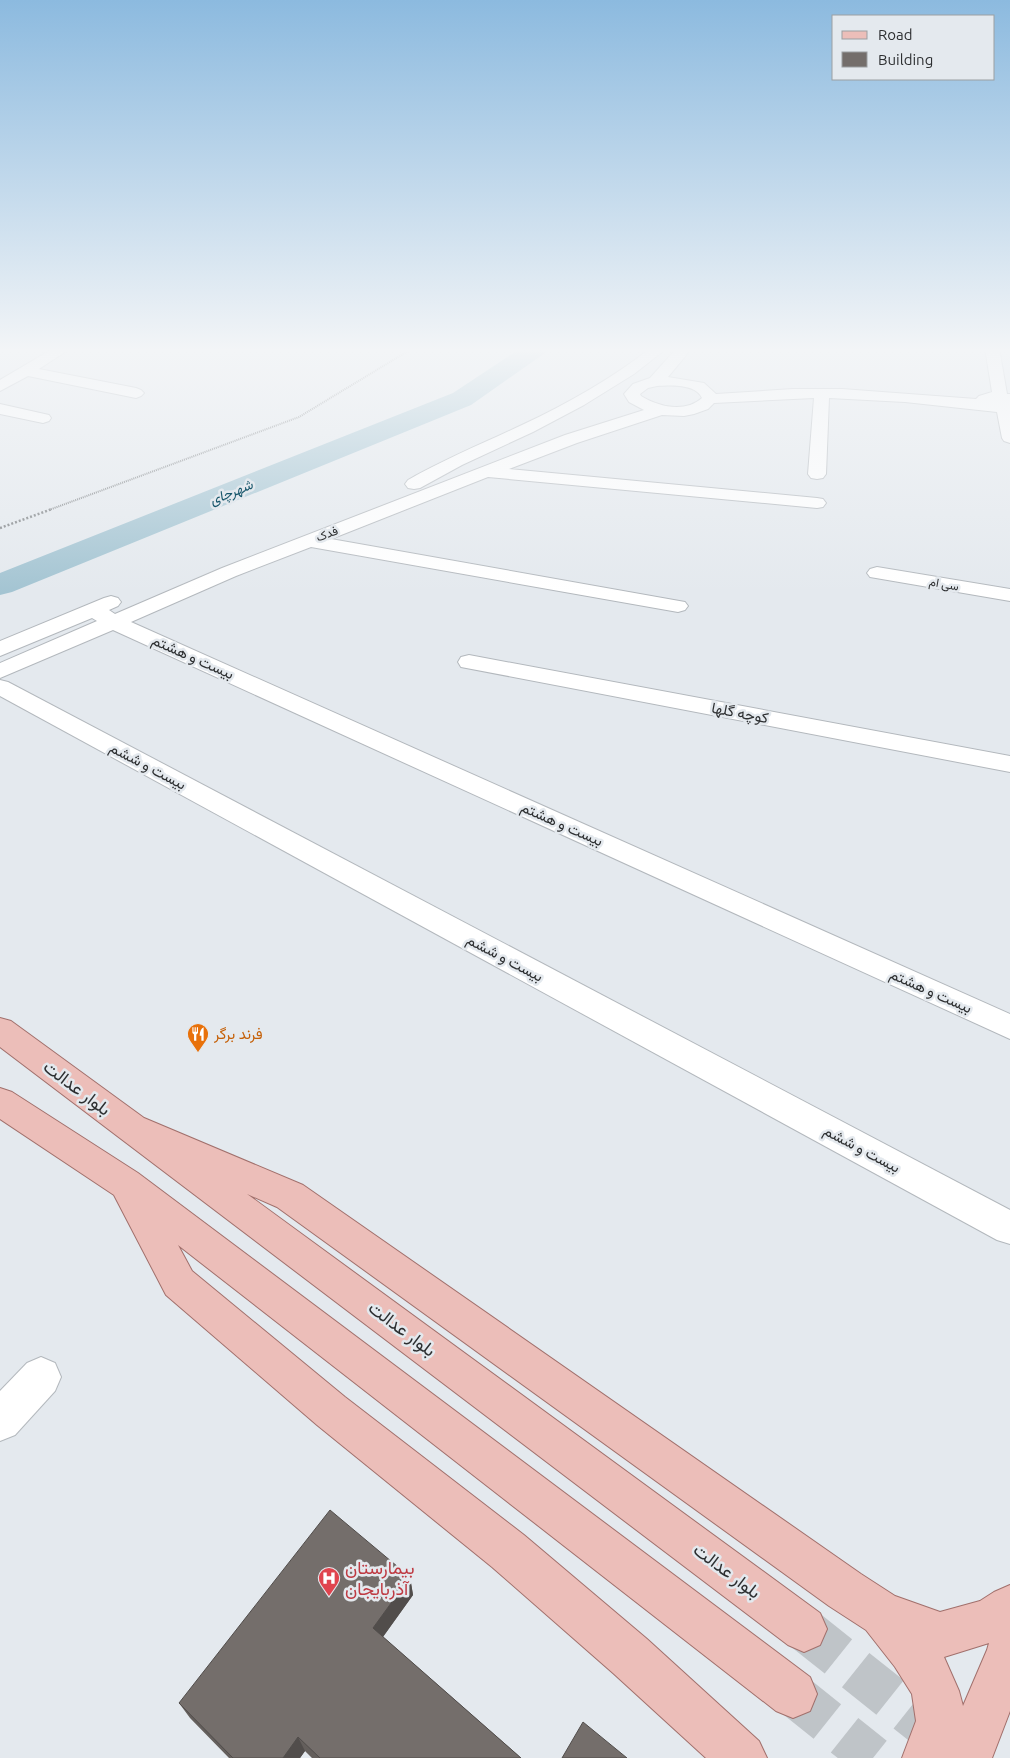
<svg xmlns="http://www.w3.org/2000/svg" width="1010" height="1758" font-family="Ubuntu,Vazirmatn,sans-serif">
  <rect width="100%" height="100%" fill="#e4e9ee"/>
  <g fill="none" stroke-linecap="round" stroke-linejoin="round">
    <!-- river -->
    <polygon fill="#a3c4d2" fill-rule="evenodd" points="521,348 549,348 545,353 471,405 12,592 0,595 0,573 453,393"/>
    <!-- major-tunnel -->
    <g stroke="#bfc4c8" stroke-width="44" stroke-dasharray="44 22" stroke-linecap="butt">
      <polyline points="804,1629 966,1758"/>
      <polyline points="793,1694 873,1758"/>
    </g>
    <!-- minor casing -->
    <g stroke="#b3b8bd" stroke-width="2">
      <g id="minor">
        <polygon points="54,348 71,348 39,369 136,388 141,390 144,393 141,396 136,398 28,376 0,391 0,380"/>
        <path d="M 651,348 L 667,348 L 634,374 L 584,405 L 533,432 L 462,465 L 420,488 L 414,489 L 408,488 L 405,484 L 408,480 C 445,459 484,443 522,425 C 567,404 611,379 651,348 Z"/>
        <path d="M 677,348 L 692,348 L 668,377 L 704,383 L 716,394 L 793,389 L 842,389 L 976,399 L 979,396 L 992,392 L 985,348 L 999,348 L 1007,394 L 1010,394 L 1010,443 L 1004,441 L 1002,438 L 997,412 L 905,402 L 829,398 L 826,474 L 823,478 L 817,479 L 811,478 L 808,474 L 814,398 L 714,403 L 708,409 L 694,414 L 684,416 L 662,415 L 577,443 L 509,469 L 817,498 L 823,499 L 826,503 L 823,507 L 817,508 L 488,477 L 331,539 L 685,602 L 688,606 L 685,610 L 678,612 L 311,547 L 236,576 L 131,622 L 1010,1014 L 1010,1039 L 113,630 L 0,678 L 0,663 L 97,621 L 92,618 L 0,656 L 0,641 L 104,598 L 111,596 L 118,598 L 121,602 L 118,606 L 109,610 L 115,614 L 222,568 L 565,435 L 644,410 L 629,402 L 624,394 L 633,384 L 650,378 ZM 657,386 C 671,385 696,384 702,398 C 685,413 659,407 641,396 L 640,394 L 648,388 Z"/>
        <polygon points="0,404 49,415 51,418 49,421 43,423 0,414"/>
        <polygon points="877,567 1010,589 1010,601 870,577 867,573 870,569"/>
        <polygon points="469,655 1010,756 1010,772 461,667 458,662 461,657"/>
        <polygon points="0,680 8,682 1010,1210 1010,1244 997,1240 0,696"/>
        <polygon points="41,1357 55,1363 61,1377 55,1391 15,1435 0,1441 0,1391 27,1363"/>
      </g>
    </g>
    <!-- major casing -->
    <g stroke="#a1706c" stroke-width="2">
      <g id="major">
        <path d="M 0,1018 L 11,1021 L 144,1118 L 303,1185 L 861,1574 L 895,1596 L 940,1612 L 980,1601 L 994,1592 L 1010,1585 L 1010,1711 L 992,1758 L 902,1758 L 916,1721 L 912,1694 L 895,1667 L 866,1630 L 829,1606 L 277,1207 L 247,1194 L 820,1613 L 827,1629 L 820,1645 L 804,1652 L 788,1645 L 0,1047 ZM 989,1643 L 987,1650 L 963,1706 L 959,1691 L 944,1657 Z"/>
        <polygon points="0,1088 12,1092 138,1173 810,1677 817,1694 810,1711 793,1718 776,1711 178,1245 192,1271 345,1397 524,1535 647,1639 759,1741 767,1758 706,1758 613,1673 492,1567 317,1425 166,1295 114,1195 0,1119"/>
      </g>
    </g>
    <!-- path-far1 -->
    <polyline stroke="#7f8386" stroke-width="2" stroke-dasharray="1 1" stroke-linecap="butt" points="49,510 299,417 413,348"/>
    <!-- path -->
    <polyline stroke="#7f8386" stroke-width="2.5" stroke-dasharray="2 2" stroke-linecap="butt" points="0,528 52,509"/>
    <!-- minor -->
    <use href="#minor" fill="#fff" fill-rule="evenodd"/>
    <!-- major -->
    <use href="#major" fill="#ecbeb9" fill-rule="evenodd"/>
  </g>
  <!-- wall -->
  <polygon fill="#645f5c" points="410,1577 413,1595 383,1637 521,1758 312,1758 305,1751 300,1758 229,1758 190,1718 179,1703"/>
  <!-- shaded-wall -->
  <g fill="#514d4b">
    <polygon points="410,1577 413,1595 377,1645 373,1628"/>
    <polygon points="298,1737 305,1751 300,1758 283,1758"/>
  </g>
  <!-- building -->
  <g fill="#746e6b" stroke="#514d4b">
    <polygon points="330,1510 410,1577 373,1628 521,1758 320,1758 298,1737 283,1758 233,1758 179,1703"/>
    <polygon points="583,1722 627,1758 562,1758"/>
  </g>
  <!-- sky -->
  <linearGradient id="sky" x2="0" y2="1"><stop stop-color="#8cbadf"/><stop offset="0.59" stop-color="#f3f5f7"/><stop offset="1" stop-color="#f3f5f7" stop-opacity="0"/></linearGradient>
  <rect width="1010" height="594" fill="url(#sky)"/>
  <!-- icons -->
  <defs>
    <g id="restaurant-pin" transform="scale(1.125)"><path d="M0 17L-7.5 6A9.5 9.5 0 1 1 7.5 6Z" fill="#e8710a" stroke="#e4e9ee"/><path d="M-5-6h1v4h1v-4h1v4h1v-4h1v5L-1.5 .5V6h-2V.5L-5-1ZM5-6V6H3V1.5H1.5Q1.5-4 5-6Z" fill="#fff"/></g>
    <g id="hospital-pin" transform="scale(1.125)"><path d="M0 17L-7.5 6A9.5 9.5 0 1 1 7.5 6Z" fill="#e0444e" stroke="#e4e9ee"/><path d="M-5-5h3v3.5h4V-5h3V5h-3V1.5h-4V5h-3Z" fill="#fff"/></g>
  </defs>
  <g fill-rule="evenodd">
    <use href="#restaurant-pin" x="198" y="1034"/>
    <use href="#hospital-pin" x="329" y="1578"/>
  </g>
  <g text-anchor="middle" stroke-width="5" stroke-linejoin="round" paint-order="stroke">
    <!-- far-street labels -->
    <g font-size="12" fill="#2d2f31" stroke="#e4e9ee">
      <text transform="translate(327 534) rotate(-21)" y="4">فدک</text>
      <text transform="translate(944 584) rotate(10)" y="4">سی ام</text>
    </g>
    <!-- far-water labels -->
    <g font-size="14" font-style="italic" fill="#17566b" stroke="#e4e9ee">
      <text transform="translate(231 492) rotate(-22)" y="5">شهرچای</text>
    </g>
    <!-- street labels -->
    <g font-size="15" fill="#2d2f31" stroke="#e4e9ee">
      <text transform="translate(193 657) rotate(24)" y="5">بیست و هشتم</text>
      <text transform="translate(740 713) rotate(11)" y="5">کوچه گلها</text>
      <text transform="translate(148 766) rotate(28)" y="5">بیست و ششم</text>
      <text transform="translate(562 824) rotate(24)" y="5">بیست و هشتم</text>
      <text transform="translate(505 958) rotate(28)" y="5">بیست و ششم</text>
      <text transform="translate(931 991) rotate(24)" y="5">بیست و هشتم</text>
      <text transform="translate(862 1149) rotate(28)" y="5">بیست و ششم</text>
    </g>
    <!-- food labels -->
    <g font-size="15" fill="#c56008" stroke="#e4e9ee" text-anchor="start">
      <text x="214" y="1039">فرند برگر</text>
    </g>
    <!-- near-street labels -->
    <g font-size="18" fill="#2d2f31" stroke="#e4e9ee">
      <text transform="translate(77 1088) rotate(37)" y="6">بلوار عدالت</text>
      <text transform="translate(402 1329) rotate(37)" y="6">بلوار عدالت</text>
      <text transform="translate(727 1571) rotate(37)" y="6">بلوار عدالت</text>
    </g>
    <!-- near-health labels -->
    <g font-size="18" fill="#be3a42" stroke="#e4e9ee" text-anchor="start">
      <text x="345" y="1574">بیمارستان<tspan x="345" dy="21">آذربایجان</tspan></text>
    </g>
  </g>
  <!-- legend -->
  <rect x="832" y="15" width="162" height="65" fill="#e4e9ee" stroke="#9b9fa2"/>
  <rect x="842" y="31" width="25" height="8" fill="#ecbeb9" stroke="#9b9fa2"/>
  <text x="878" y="40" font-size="15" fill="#2d2f31">Road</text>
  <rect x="842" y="52" width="25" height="15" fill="#746e6b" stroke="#9b9fa2"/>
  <text x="878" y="65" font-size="15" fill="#2d2f31">Building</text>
</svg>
